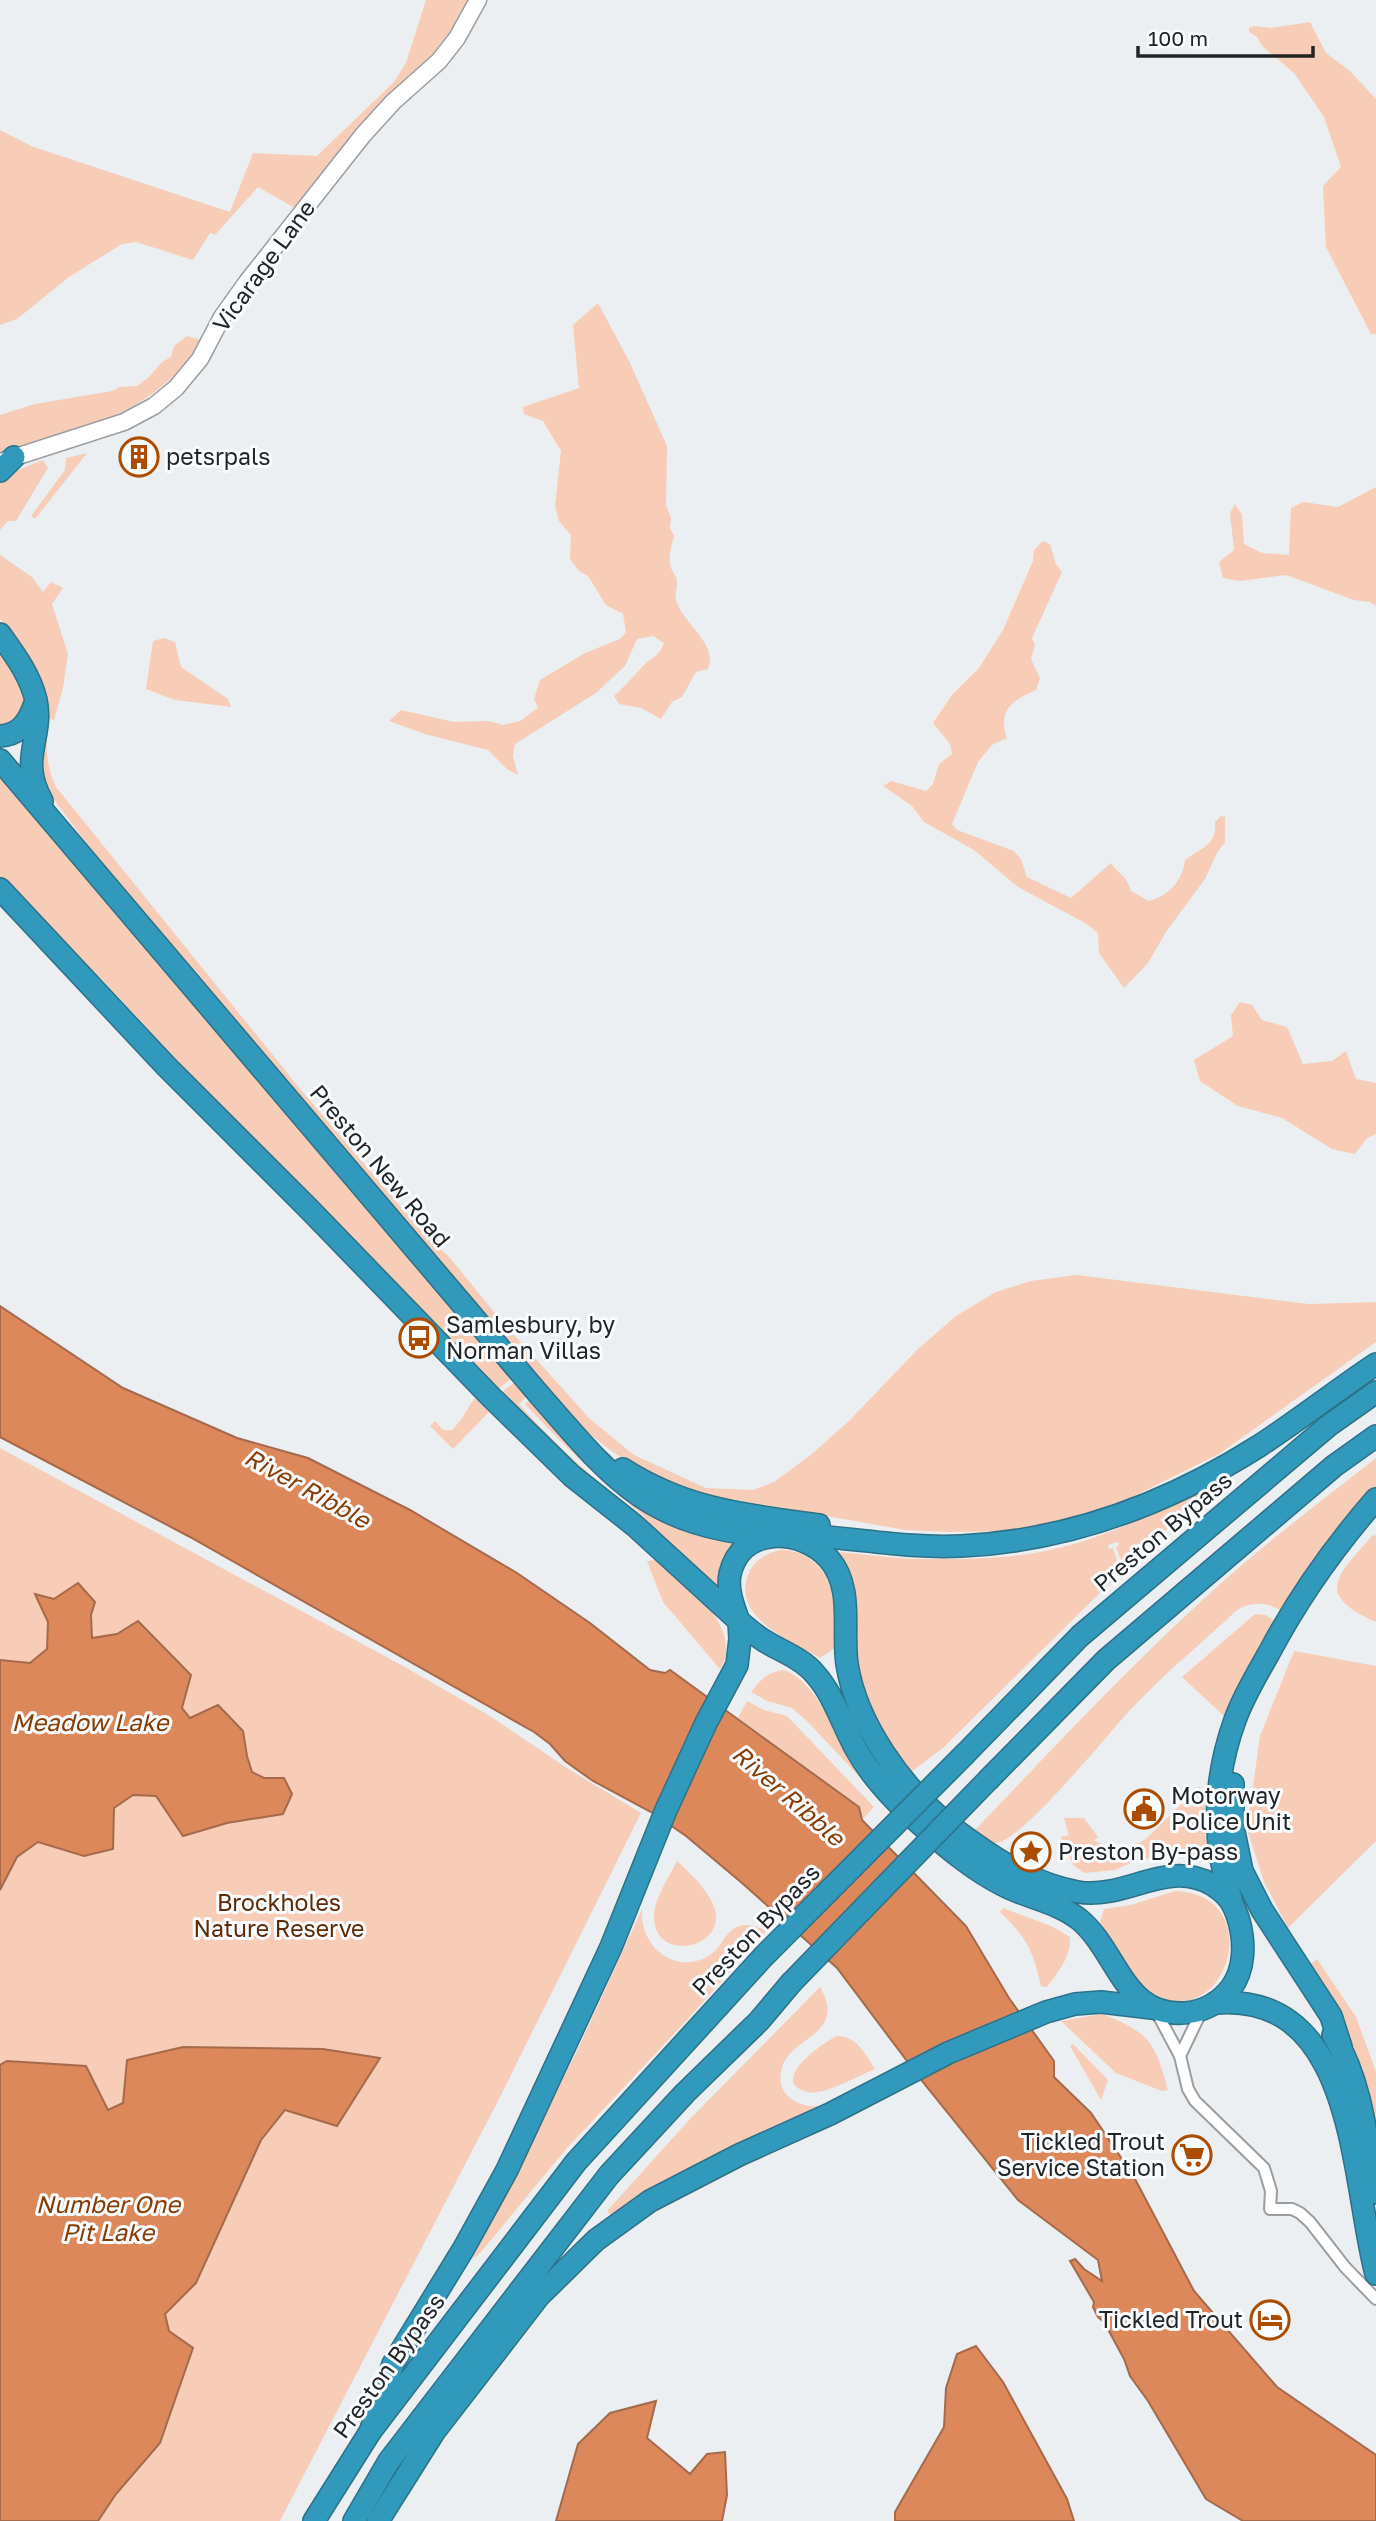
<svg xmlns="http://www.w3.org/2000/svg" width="1376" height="2521" font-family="'Golos Text',sans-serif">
  <rect width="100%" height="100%" fill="#ebeff1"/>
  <!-- green -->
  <g fill="#f7cdb7">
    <polygon points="426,0 471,0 454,30 428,63 353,138 295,208 258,187 215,235 210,233 193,260 136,242 122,244 69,277 17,319 0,325 0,130 31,146 230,212 253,153 317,156 394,82 406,63"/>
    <polygon points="1310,22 1326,53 1350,71 1376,99 1376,334 1371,334 1326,247 1323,186 1341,167 1324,117 1294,73 1262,46 1257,37 1249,32 1249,28 1254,26 1271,28"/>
    <path d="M 598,303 L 630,363 L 667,446 L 666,505 L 671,518 L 670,528 L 674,536 C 671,547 668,556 671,568 C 673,573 677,576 677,582 C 677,590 674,596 677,603 C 685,625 718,644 708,669 L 696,672 L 682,697 L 672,702 L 661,719 L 641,708 L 619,704 L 614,696 C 624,687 633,677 642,667 C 652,656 658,659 664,643 L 653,636 L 637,639 L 625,666 L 596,693 L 515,744 L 513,756 L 518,775 L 507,769 L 488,750 L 425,734 L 389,721 L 401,710 L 454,722 L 489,721 L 503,725 L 520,721 L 538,708 L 534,699 L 540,680 L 585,653 L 620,639 L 626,632 L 623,614 L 606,605 L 588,576 L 579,571 L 570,559 L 571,535 L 559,521 L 555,506 L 561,451 L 543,421 L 524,414 L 523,407 L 579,388 L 573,325 Z"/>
    <path d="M 187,336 L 201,340 C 161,413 73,432 0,456 L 0,415 L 35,404 L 112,391 L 120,387 L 137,386 L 149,377 L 162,362 L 171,357 L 174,346 Z"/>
    <polygon points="87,453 35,519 31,516 65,470 66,458"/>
    <polygon points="43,460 48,468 16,521 8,521 0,530 0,482 8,474"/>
    <polygon points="1376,487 1376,606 1370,602 1354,600 1286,575 1240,581 1223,578 1219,562 1234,550 1230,513 1235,504 1242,515 1244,544 1262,553 1289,555 1291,508 1303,502 1338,507"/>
    <path d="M 1043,541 L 1050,544 L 1056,564 L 1062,572 L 1032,638 L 1035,645 L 1031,659 L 1040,678 L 1036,690 C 1013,700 997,710 1007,738 L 992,745 L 978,762 L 952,824 L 957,830 L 1014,851 L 1021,859 L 1027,877 L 1071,898 L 1111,863 C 1121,877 1125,873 1131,891 L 1149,901 C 1170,895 1182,881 1185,860 C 1202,847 1217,846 1215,822 L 1221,816 L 1225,817 L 1225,842 L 1217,853 L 1205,879 L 1166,932 L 1148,963 L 1124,988 L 1099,953 L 1098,933 L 1085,923 L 1018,887 L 974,850 L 924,822 L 912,806 L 883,786 L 891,781 L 926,791 L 933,784 L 939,764 L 952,754 L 950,744 L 933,723 L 952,695 L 979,668 L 1003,630 L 1033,561 L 1034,550 Z"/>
    <polygon points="0,555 32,577 43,592 51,582 63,588 52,604 68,654 63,688 54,720 47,718 11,632 0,619"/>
    <polygon points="164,638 175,642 181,667 228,699 231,707 175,700 146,689 153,641"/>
    <path d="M 0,645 C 13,669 30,690 22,718 L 0,728 Z"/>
    <path d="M 43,730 L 47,732 C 46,753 47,768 56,787 L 301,1090 L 419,1228 L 450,1258 L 499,1318 L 590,1419 L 634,1455 L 706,1488 L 753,1490 L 774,1482 L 812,1454 L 850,1420 L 918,1349 L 956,1316 L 996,1292 L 1031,1281 L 1077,1275 L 1309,1304 L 1376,1302 L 1376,1342 L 1219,1454 L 1122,1502 L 1079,1517 L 1025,1531 L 950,1532 L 905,1530 L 687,1491 L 645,1474 L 610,1450 L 577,1424 L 87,844 L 46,789 L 39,776 Z"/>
    <polygon points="0,772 512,1378 497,1390 219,1105 95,972 85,966 0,879"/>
    <polygon points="1240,1002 1252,1005 1262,1020 1287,1027 1303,1064 1332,1061 1346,1051 1356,1079 1376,1083 1376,1134 1367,1138 1355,1154 1332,1149 1282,1118 1238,1106 1200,1081 1194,1060 1233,1036 1231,1015"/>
    <path d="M 515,1382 L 526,1397 L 519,1404 C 558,1447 593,1479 639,1515 L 586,1478 L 500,1393 Z"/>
    <path d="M 475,1398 L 489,1412 L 453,1449 L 430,1426 L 435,1421 L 443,1430 L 452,1430 C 465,1417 465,1411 475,1398 Z"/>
    <path d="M 529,1401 L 569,1445 L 599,1474 L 739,1541 L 720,1592 L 641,1523 L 645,1517 C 602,1482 563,1445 525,1404 Z"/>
    <polygon points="0,1448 405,1667 490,1716 567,1768 641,1813 498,2101 280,2521 0,2521"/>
    <path d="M 1376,1458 L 1376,1488 L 1283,1612 C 1268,1601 1251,1602 1237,1610 C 1203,1642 1166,1672 1134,1706 C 1109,1732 1026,1837 997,1843 C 988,1844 981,1836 974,1831 C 1047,1755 1118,1678 1195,1607 C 1252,1553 1315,1506 1376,1458 Z"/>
    <path d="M 1224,1477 L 1226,1479 L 1161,1534 L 1124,1569 L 1116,1547 L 1119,1545 L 1118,1542 L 1108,1545 L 1109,1549 L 1113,1548 L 1121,1572 L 943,1748 L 911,1772 L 892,1749 L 869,1709 L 855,1659 L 832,1552 C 862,1553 892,1559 923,1559 C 960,1559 999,1559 1035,1553 C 1103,1541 1164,1509 1224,1477 Z"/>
    <path d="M 1376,1535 L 1376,1622 C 1313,1594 1338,1575 1372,1536 Z"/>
    <path d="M 781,1550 C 813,1550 833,1577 835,1608 C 836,1621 834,1633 838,1646 L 820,1658 C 792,1641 732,1619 748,1575 C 754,1560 766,1553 781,1550 Z"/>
    <path d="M 655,1560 C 682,1583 730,1613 726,1654 C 726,1659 722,1665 720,1669 L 663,1602 L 647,1561 Z"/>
    <polygon points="1255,1614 1266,1615 1277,1623 1240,1696 1224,1716 1182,1677"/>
    <polygon points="1294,1651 1376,1666 1376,1841 1288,1928 1264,1882 1247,1829 1260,1736"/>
    <path d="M 785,1670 C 819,1686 830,1726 850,1757 C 860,1772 872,1787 882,1801 L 807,1721 L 792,1708 L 767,1701 L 751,1692 C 761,1679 768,1672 785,1670 Z"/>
    <polygon points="747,1701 764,1710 787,1716 874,1807 862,1820 859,1806 738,1718"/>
    <path d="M 1200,1786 L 1205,1796 L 1205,1835 L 1211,1860 L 1179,1851 L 1133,1862 L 1115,1870 L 1084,1873 L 1073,1865 L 1061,1837 L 1069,1835 L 1064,1818 L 1084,1818 L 1098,1837 L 1094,1841 C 1112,1848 1131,1850 1147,1838 Z"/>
    <path d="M 677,1861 C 690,1873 704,1886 712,1902 C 735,1946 655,1967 654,1917 C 654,1899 669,1877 677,1861 Z"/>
    <path d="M 1175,1891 C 1272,1894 1225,2044 1146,1989 C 1123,1974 1116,1945 1099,1925 L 1104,1909 L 1131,1905 Z"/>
    <path d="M 1003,1908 L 1051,1926 L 1070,1937 C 1071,1957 1058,1972 1047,1987 L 1041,1986 C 1033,1950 1027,1938 1000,1912 Z"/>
    <path d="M 642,1909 C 639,1946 675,1977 710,1955 C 721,1948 724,1934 735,1928 C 746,1922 756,1926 766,1931 L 687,2020 L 567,2148 L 481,2252 L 472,2260 L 577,2051 Z"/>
    <polygon points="1317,1959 1356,2017 1376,2072 1376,2161 1308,1966"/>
    <path d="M 820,1987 C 826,1997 830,2007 826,2019 C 817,2040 788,2045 782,2068 C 773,2097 804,2111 827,2105 L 612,2217 L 607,2211 L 690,2119 Z"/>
    <path d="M 1102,2014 C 1149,2032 1155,2042 1168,2090 L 1162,2091 L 1116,2073 L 1061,2021 Z"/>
    <path d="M 837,2036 C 857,2036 865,2054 875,2069 C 860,2075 824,2096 808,2092 C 767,2082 822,2043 837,2036 Z"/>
    <polygon points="1073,2044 1108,2080 1101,2100 1070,2046"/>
  </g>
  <!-- water -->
  <g fill="#dc885b" stroke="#a46a4b" stroke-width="2">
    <polygon points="0,1306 123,1388 237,1438 308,1458 410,1510 517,1573 590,1623 650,1670 665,1673 670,1670 859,1807 862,1820 966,1926 1009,1998 1054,2061 1054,2077 1091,2113 1134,2177 1194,2291 1277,2387 1376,2455 1376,2521 1243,2521 1206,2499 1148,2401 1130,2376 1124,2359 1104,2322 1098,2317 1093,2307 1094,2302 1070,2261 1075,2259 1084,2269 1102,2281 1098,2260 1018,2200 922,2081 837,1968 742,1883 686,1836 651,1812 593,1781 565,1761 550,1744 534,1732 190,1537 0,1437"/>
    <polygon points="78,1583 95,1602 91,1615 92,1638 117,1634 138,1621 191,1675 182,1708 190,1718 218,1705 243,1731 247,1756 252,1772 264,1778 284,1778 292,1794 283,1814 227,1823 183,1836 156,1796 133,1795 114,1808 113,1849 84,1856 38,1842 17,1857 0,1890 0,1660 30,1663 47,1649 48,1622 35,1594 54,1599"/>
    <polygon points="183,2047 323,2049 380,2058 337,2126 285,2110 261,2140 196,2283 165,2314 169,2331 193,2348 160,2443 116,2494 98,2521 0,2521 0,2065 7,2061 86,2066 108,2110 123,2103 127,2060"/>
    <polygon points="976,2346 1003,2382 1067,2499 1074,2521 895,2521 895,2512 944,2427 946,2388 957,2354"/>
    <polygon points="656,2401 647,2438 690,2474 707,2454 725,2452 727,2495 722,2521 556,2521 578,2444 610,2413"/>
  </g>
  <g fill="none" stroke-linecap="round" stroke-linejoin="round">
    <!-- street casing -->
    <g stroke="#9b9ea0" stroke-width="14">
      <g id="street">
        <polyline points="1155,2009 1180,2056 1188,2089 1195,2101 1264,2168 1271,2191 1270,2209 1292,2209 1300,2213 1310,2222 1345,2267 1376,2299"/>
        <polyline points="1180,2056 1202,2010"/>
      </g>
    </g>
    <!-- secondary casing -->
    <g stroke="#9b9ea0" stroke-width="19">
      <polyline id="secondary" points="3,461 124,422 154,406 176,388 200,359 222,317 247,282 363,135 393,102 439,61 457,38 478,0"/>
    </g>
    <!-- highway casing -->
    <g stroke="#2c7187" stroke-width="24">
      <g id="highway">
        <polyline points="0,471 14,457"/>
        <path d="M 0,634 C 15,655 30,675 36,700 C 44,738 18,758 42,801"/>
        <path d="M 0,736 C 19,735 28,723 34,706"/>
        <path d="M 0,760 L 536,1391 C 611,1477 645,1525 766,1536"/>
        <path d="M 0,889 L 166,1066 L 310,1210 L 490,1396 L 572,1476 L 634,1525 L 739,1621 C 747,1628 755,1635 763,1640 C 780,1651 802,1658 815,1674 C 834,1695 842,1724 856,1749 C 873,1780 900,1807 927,1830 C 950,1850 975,1871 1003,1885 C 1027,1898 1058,1902 1080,1920 C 1119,1953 1125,2023 1192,2012 C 1208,2009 1221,2001 1231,1988 C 1245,1969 1245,1943 1239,1921 C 1234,1904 1229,1895 1213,1885 C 1167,1858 1127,1900 1078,1892 C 1030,1884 987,1854 949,1825 C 902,1788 856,1723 847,1664 C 842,1629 854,1588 829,1559 C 802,1528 741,1525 730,1574 C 727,1589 733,1605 738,1619"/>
        <path d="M 623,1469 C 687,1510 746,1515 819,1525"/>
        <path d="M 797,1535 C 852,1537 907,1549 961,1546 C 1068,1541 1169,1503 1259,1446 C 1299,1420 1337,1390 1376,1364"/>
        <polyline points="966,1753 1080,1636 1328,1426 1376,1392"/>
        <polyline points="989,1779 1106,1660 1334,1466 1376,1436"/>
        <polyline points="1233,1784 1233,1827 1242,1871 1262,1910 1331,2016 1341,2047"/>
        <path d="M 1231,1898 C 1211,1840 1214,1778 1235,1720 C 1243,1697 1257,1674 1269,1653 C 1298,1598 1335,1546 1376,1499"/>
        <path d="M 1215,2003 C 1357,1991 1351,2180 1376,2274"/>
        <path d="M 1333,2035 C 1362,2080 1367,2142 1376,2193"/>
        <polyline points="370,2432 393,2364 464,2248 507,2170 611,1947 666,1810 706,1723 737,1665 740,1639 739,1621"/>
        <polyline points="314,2521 370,2432 576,2162 763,1957"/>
        <polyline points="354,2521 389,2461 609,2175 685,2093 759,2021 791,1983"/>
        <polyline points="378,2521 434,2432 539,2296 596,2240 650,2201 739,2155 830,2114 948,2053 1046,2012 1075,2004 1101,2002 1152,2008"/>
      </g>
    </g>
    <!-- street -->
    <use href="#street" stroke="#fff" stroke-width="10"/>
    <!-- secondary -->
    <use href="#secondary" stroke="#fff" stroke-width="16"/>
    <!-- highway -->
    <use href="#highway" stroke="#319abc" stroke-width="21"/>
    <!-- highway-bridge casing -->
    <g stroke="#2c7187" stroke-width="24" stroke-linecap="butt">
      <g id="highway-bridge">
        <polyline points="763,1957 966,1753"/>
        <polyline points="791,1983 989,1779"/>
      </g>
    </g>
    <!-- highway-bridge -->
    <use href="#highway-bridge" stroke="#319abc" stroke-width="21"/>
  </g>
  <!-- icons -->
  <defs>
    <g id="building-ring" transform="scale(2.0125)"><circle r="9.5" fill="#f8fcfe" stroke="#ac4c00" stroke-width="1.5"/><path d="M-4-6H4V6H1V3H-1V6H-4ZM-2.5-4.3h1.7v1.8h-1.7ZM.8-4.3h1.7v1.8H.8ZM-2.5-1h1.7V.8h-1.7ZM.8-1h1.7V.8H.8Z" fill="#ac4c00"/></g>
    <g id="bus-ring" transform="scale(2.0125)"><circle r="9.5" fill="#f8fcfe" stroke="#ac4c00" stroke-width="1.5"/><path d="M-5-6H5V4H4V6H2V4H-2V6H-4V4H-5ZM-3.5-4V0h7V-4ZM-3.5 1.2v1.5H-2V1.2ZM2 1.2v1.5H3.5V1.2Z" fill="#ac4c00"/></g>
    <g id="civic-ring" transform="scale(2.0125)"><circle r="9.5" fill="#f8fcfe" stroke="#ac4c00" stroke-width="1.5"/><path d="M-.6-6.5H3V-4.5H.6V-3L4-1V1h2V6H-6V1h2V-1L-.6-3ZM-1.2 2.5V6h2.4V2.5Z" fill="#ac4c00"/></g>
    <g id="sight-ring" transform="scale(2.0125)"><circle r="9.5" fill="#f8fcfe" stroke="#ac4c00" stroke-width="1.5"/><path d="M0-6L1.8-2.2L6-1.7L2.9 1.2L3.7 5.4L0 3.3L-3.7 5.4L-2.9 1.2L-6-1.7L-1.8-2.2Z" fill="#ac4c00"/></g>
    <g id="supermarket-ring" transform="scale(2.0125)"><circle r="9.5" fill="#f8fcfe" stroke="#ac4c00" stroke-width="1.5"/><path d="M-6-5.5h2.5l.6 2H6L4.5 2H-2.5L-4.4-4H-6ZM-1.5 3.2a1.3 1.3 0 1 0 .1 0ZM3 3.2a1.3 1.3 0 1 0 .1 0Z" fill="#ac4c00"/></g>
    <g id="hotel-ring" transform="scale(2.0125)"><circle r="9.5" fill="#f8fcfe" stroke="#ac4c00" stroke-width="1.5"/><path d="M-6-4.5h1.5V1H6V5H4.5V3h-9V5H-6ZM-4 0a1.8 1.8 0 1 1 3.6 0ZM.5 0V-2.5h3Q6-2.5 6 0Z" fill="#ac4c00"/></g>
  </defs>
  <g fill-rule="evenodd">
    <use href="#building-ring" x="139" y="457"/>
    <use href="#bus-ring" x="419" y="1338"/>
    <use href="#civic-ring" x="1144" y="1809"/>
    <use href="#sight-ring" x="1031" y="1852"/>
    <use href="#supermarket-ring" x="1192" y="2155"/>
    <use href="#hotel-ring" x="1270" y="2320"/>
  </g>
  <g text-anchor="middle" stroke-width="6" stroke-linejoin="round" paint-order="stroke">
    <!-- street labels -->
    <g font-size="23" fill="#232425" stroke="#f8fcfe">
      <text transform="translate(264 266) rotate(-54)" y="8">Vicarage Lane</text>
      <text transform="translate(380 1166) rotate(50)" y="8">Preston New Road</text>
      <text transform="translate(1163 1532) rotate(-40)" y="8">Preston Bypass</text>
      <text transform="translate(756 1930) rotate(-46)" y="8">Preston Bypass</text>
      <text transform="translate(389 2366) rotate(-54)" y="8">Preston Bypass</text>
    </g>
    <!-- poi labels -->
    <g font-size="23" fill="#232425" stroke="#f8fcfe" text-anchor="start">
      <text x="166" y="465">petsrpals</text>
      <text x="446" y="1333">Samlesbury, by<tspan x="446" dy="26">Norman Villas</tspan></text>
      <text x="1171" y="1804">Motorway<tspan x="1171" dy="26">Police Unit</tspan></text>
      <text x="1058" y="1860">Preston By-pass</text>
      <text x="1165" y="2150" text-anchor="end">Tickled Trout<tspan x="1165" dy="26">Service Station</tspan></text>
      <text x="1243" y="2328" text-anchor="end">Tickled Trout</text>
    </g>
    <!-- park labels -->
    <g font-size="23" fill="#5e2904" stroke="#f8fcfe">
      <text x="279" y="1911">Brockholes<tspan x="279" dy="26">Nature Reserve</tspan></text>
    </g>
    <!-- water labels -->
    <g font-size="24" font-style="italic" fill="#883c03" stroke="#f8fcfe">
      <text transform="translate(307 1489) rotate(29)" y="8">River Ribble</text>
      <text x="90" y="1731">Meadow Lake</text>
      <text transform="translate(788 1796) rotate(41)" y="8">River Ribble</text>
      <text x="108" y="2213">Number One<tspan x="108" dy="28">Pit Lake</tspan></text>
    </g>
  </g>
  <!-- scale -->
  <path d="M1138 46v10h175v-10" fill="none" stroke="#232425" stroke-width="3.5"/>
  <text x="1148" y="46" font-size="21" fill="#232425" stroke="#f8fcfe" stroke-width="5" paint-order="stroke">100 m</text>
</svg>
